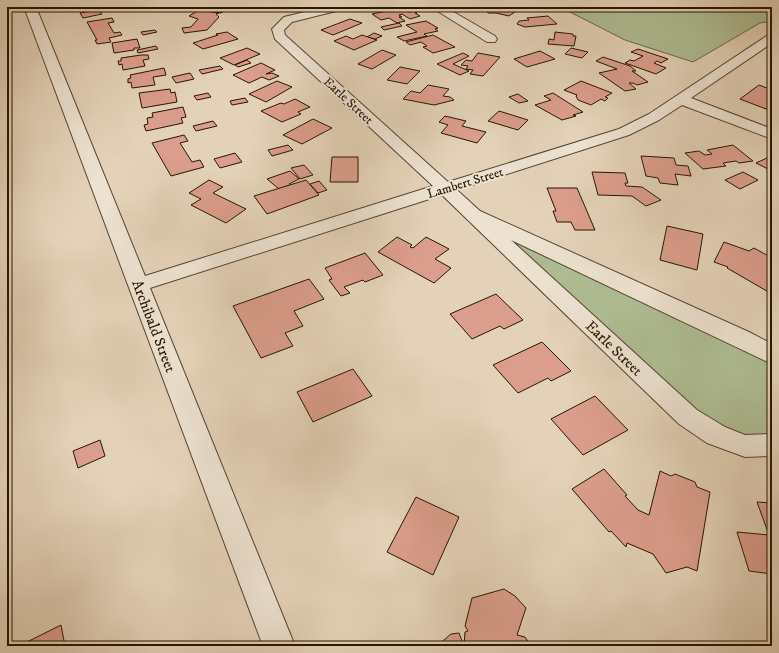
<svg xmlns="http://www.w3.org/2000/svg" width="779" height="653" font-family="'IM FELL DW Pica',serif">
  <rect width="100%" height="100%" fill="#e4d2b8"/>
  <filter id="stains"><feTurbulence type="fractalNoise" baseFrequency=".005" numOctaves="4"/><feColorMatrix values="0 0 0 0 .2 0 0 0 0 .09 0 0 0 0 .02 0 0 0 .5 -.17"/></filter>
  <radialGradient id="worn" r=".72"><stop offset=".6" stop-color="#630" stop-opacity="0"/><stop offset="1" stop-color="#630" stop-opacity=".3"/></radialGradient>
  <!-- green -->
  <g fill="#afbd93" stroke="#6a694a">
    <polygon points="560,7 772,7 772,21 760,23 693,62 625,40"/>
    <polygon points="474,215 772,355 772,445 716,435"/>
  </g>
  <!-- building -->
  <g fill="#dc9e8c" stroke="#251501">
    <polygon points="84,7 101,7 92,12 79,9"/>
    <polygon points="219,7 225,7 228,9 221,13 209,11"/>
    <polygon points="498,7 536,7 527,10 520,8 509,16 496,13 488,13 486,10 494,10"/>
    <polygon points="402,8 409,12 414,11 417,13 415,13 420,16 410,19 402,14 399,15 402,17 399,17 405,21 397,23 389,18 381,20 372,14"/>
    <polygon points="99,10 102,14 83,18 80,13"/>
    <polygon points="199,10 219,13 216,14 219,17 207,30 184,33 182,28 191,27 198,19 189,16"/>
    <polygon points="548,16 557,24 525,27 517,24 519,21 529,20 527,18"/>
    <polygon points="112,18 114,22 108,23 114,33 120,32 122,35 109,38 111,42 97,44 95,40 97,40 87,22"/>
    <polygon points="350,19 362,23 333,35 321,30"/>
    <polygon points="426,21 438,28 435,29 438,31 424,34 427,36 404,41 397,37 417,32 406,25"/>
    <polygon points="399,23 402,26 384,30 381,27"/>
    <polygon points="155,30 157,32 143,35 141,32"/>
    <polygon points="227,32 238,39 203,49 193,43 218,35 216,34"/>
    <polygon points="555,32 573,34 573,36 576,36 574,46 548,44 549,39 554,40"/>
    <polygon points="374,33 382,36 375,39 367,37"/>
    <polygon points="362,35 377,40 354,50 334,41 346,36 353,39"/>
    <polygon points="433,35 455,47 433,53 423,47 427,46 421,42 410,45 406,42"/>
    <polygon points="137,39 140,48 134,48 134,50 114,53 112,43"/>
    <polygon points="156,46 158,49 138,53 137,50"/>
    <polygon points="247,48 260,54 234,65 220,58"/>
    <polygon points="571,48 588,52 582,58 565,54"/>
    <polygon points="638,49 668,59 661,63 657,61 654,63 666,68 656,74 625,63 630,60 634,61 643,56 631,52"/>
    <polygon points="382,50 396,55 372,69 358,64"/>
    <polygon points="540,51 555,59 527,67 514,59"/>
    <polygon points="463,53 469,56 453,64 469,71 460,75 437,64"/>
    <polygon points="478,53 500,57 483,76 470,74 473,70 466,69 468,66 461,65 466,60 472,61"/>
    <polygon points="141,55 148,55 149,59 143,60 145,66 123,70 122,64 119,65 118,61 121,61 121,58"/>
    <polygon points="603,57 630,66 636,71 632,71 648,82 637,85 633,83 629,83 636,89 625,91 599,73 617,69 596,61"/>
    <polygon points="247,60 251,63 238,67 235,65"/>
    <polygon points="261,63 275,70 266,74 272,73 279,76 269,80 262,77 249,83 233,75"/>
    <polygon points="220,66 223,69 202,74 199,70"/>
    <polygon points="400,67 420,71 407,84 387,80"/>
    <polygon points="164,68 166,75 153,77 155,85 132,88 131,82 128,83 128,79 131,78 130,75"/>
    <polygon points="190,73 194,79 176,83 172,77"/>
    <polygon points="277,81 292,87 266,102 249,94"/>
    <polygon points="581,81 612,93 605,97 608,98 605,101 601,99 591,105 578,100 576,96 577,95 564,90"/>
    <polygon points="428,85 449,89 443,96 450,97 454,100 434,105 403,99 411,91 420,93"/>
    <polygon points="759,85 772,90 772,105 766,109 740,99"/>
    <polygon points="170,89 171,93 175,92 177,102 142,108 139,93"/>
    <polygon points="208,93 211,97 197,100 194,96"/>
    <polygon points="553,93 583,112 573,115 576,116 562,120 535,105 551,100 544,96"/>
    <polygon points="518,94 528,101 519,103 509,97"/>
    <polygon points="245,98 248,102 232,105 230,101"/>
    <polygon points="295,99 310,107 298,112 301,114 282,122 261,111 281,103 284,104"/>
    <polygon points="183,107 186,117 181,118 183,123 146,131 144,125 148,124 147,118 153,117 152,113"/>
    <polygon points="499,111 528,120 518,130 488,121"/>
    <polygon points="445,116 466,121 462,126 486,132 477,143 441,133 448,125 439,122"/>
    <polygon points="313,119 332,128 302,144 283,135"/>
    <polygon points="213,121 217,126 196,131 193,126"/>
    <polygon points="184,135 188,141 180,143 192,162 200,160 204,167 171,176 152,143"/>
    <polygon points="288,145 293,150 272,156 268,150"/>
    <polygon points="733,145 753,161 739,163 736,161 723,163 726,166 703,169 685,153 699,151 705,155 712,154 707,150"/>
    <polygon points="235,153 242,162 220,168 214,159"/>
    <polygon points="641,156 674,158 676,165 688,166 691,176 675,174 678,185 660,183 658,178 646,176"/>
    <polygon points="332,157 358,157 358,182 330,182"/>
    <polygon points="767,158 772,160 772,171 756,163"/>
    <polygon points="304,165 313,175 300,179 291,168"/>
    <polygon points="290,171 299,179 289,184 290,185 279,189 267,179"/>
    <polygon points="592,172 625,173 628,183 625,183 626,186 642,187 661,200 646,206 632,196 598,195"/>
    <polygon points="743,172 758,180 740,189 725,180"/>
    <polygon points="209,180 223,187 213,193 246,209 226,223 191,205 201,199 189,193"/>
    <polygon points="306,180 319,195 267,214 254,196"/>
    <polygon points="319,181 327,190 318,193 310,184"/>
    <polygon points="547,188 577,188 595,230 575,230 571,222 557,222 553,211 556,211"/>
    <polygon points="667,226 703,234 697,270 660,260"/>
    <polygon points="397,237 412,245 410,247 413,248 426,237 449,249 435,259 451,268 434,283 378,252"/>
    <polygon points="724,242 749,251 754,248 772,258 772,294 727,268 728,267 714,262"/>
    <polygon points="365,253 383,275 365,282 363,280 344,287 350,293 341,296 329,280 332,279 325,268"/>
    <polygon points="309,279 324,299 294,311 303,326 285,333 293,346 261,358 233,306"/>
    <polygon points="496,294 523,320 504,329 500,326 472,339 450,314"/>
    <polygon points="542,342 571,371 551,381 548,378 518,393 493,365"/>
    <polygon points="353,369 372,396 313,422 297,392"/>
    <polygon points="595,396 628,430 583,455 551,419"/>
    <polygon points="100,440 105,456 78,468 73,451"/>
    <polygon points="604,469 627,495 625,496 638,510 649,515 660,471 671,476 675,474 695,482 697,487 710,492 697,571 687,567 666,573 653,554 627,543 626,547 611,531 609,532 572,489"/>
    <polygon points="416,497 459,517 433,575 387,552"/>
    <polygon points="757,502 772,503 772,574 749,571 737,532 769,535"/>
    <polygon points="504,589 515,596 526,608 517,635 525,637 531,646 437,646 451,634 459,633 464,646 465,632 468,631 465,626 472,598"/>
    <polygon points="61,625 65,646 19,646"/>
  </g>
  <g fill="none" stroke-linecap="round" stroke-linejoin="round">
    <!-- minor casing -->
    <g stroke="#55442f" stroke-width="2">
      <g id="minor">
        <polygon points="24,7 36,7 145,276 433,186 275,39 272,29 284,17 325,7 346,7 344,9 292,22 284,30 285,35 448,182 619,129 649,114 768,35 772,34 772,43 691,98 772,129 772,139 682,105 659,120 629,135 457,190 480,211 749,332 772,344 772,364 511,240 697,410 725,427 745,435 772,434 772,456 745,457 707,443 679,424 442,195 150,288 295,646 263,646"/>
        <polygon points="431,7 445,7 495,36 497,39 495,42 487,42"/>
      </g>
    </g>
    <!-- minor -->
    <use href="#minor" fill="#ede2d1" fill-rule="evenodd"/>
  </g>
  <g text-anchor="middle" stroke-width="4" stroke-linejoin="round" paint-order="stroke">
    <!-- far-street labels -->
    <g font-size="13" fill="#251501" stroke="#ede2d1">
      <text transform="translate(349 100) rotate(43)" y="5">Earle Street</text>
      <text transform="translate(465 182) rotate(-17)" y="5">Lambert Street</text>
    </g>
    <!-- street labels -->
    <g font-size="15" fill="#251501" stroke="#ede2d1">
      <text transform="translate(154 326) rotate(69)" y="5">Archibald Street</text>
      <text transform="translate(614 348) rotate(44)" y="5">Earle Street</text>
    </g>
  </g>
  <!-- margin -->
  <rect width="779" height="653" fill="none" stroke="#e4d2b8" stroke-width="24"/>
  <rect x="8" y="8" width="763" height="637" fill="none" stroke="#251501" stroke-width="2"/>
  <rect x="12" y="12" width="755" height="629" fill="none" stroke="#251501"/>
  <rect width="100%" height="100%" filter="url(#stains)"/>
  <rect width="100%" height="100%" fill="url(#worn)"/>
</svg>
